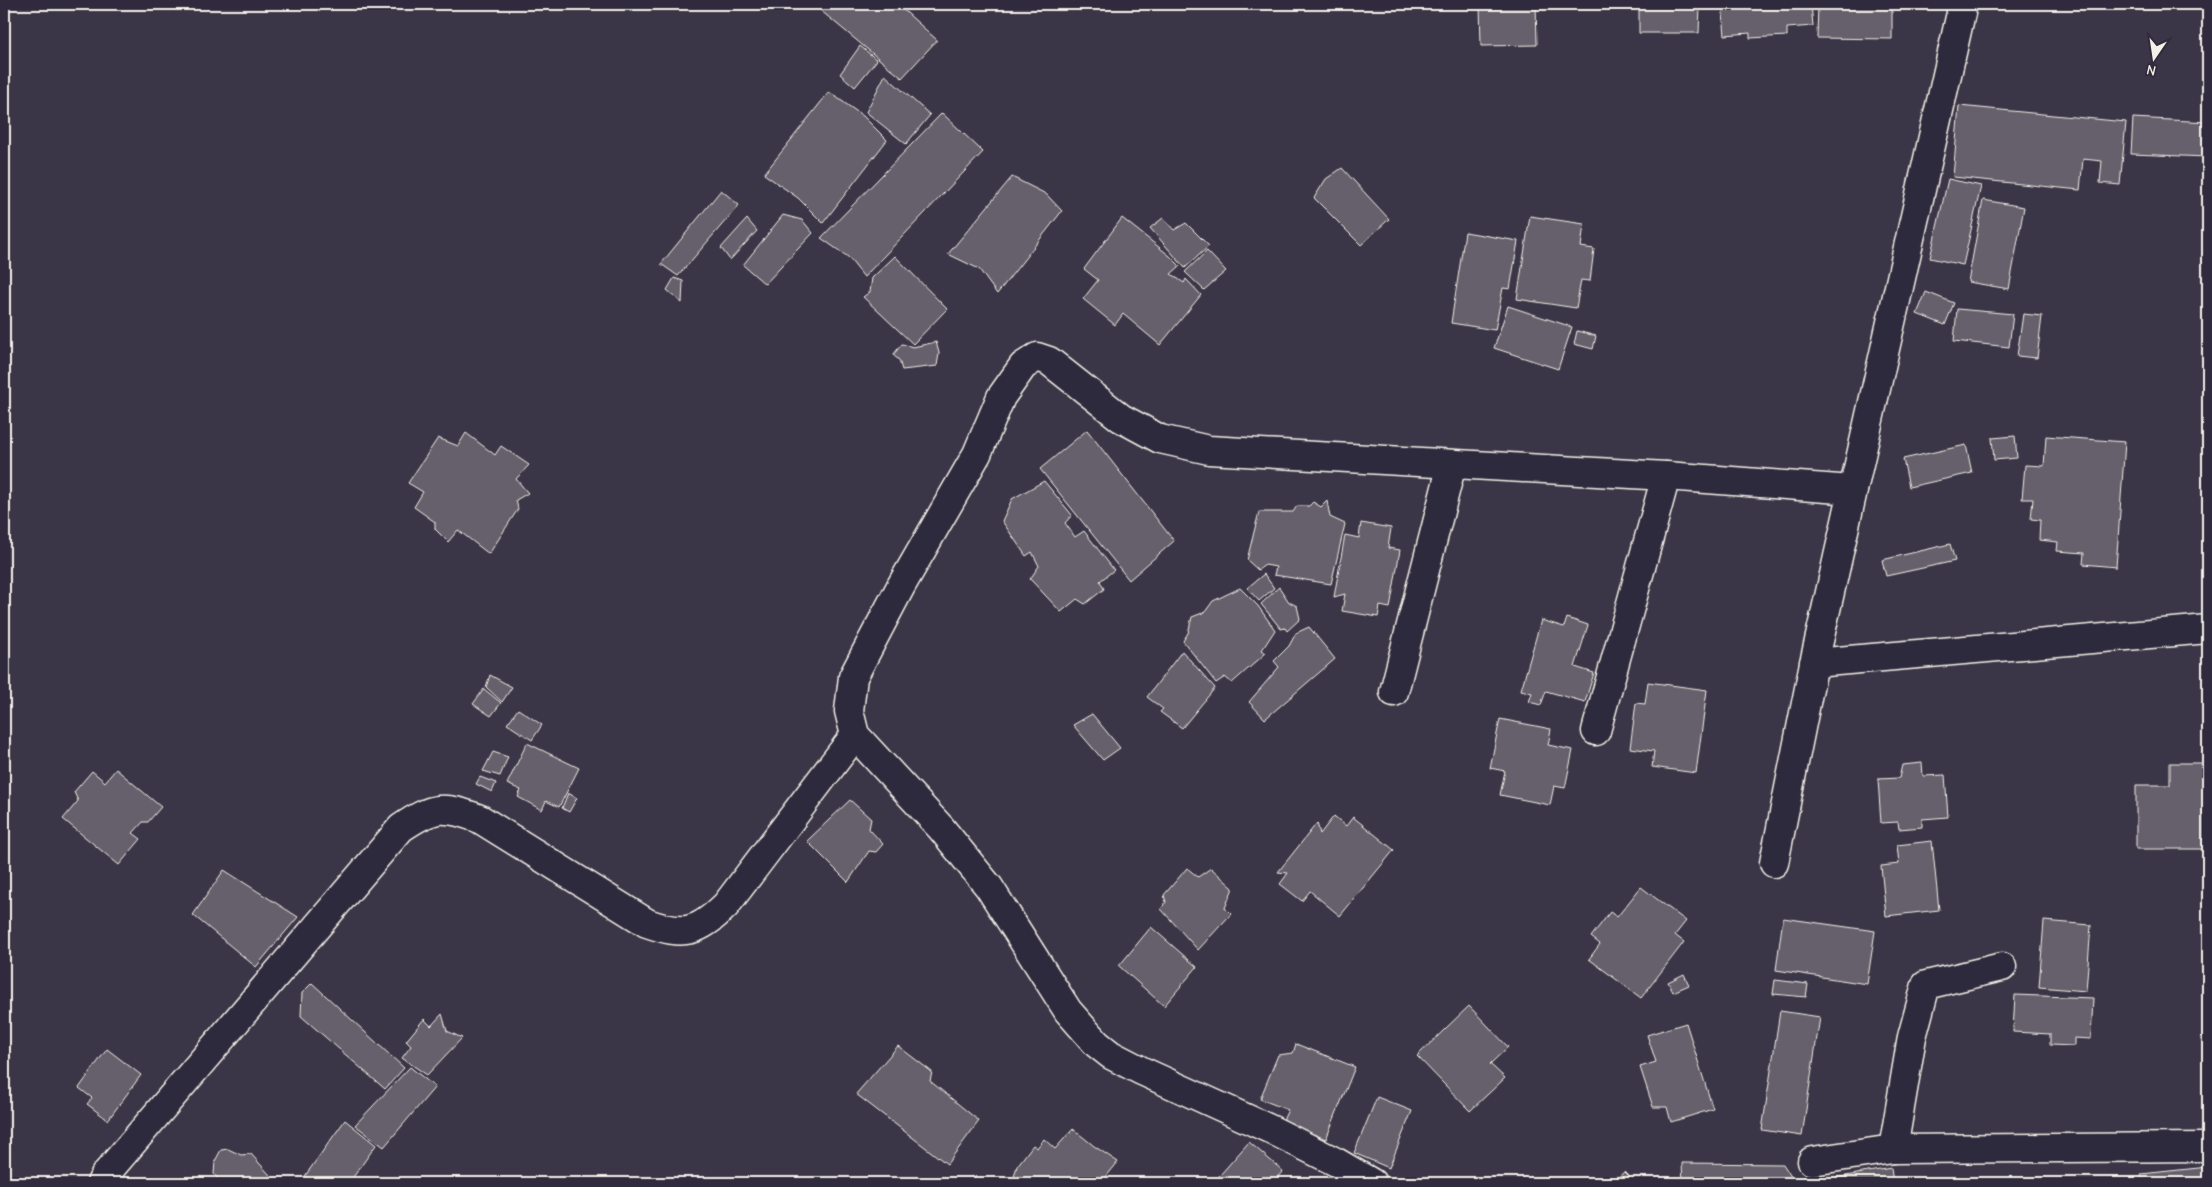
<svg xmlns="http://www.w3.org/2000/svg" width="2212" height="1187" font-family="'Comic Neue',sans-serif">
  <rect width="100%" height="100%" fill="#3b3647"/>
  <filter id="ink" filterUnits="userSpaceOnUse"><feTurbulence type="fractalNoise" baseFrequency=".02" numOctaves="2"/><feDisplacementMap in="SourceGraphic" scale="10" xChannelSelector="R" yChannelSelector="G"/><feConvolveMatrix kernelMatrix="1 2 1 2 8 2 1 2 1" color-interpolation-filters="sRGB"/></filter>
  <g filter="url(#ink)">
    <!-- building -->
    <g fill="#65616c" stroke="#f4f1e8">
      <polygon points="816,4 897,4 937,40 902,78 814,5"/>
      <polygon points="1480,4 1536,4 1537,45 1481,46"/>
      <polygon points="1639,4 1710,4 1710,6 1700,6 1699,33 1639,33"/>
      <polygon points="1722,4 1811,4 1813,26 1787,28 1787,36 1750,38 1750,33 1725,35"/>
      <polygon points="1818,4 1892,4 1892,39 1817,38"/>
      <polygon points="860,46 877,60 855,87 840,74"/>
      <polygon points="885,75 930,115 906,144 866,112"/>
      <polygon points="829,92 863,116 887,140 823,223 798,198 764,174"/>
      <polygon points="1959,106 2126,122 2120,185 2100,183 2102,161 2083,159 2080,190 1953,177"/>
      <polygon points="942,113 983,152 864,277 848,257 821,238"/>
      <polygon points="2133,118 2208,122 2208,157 2131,154"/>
      <polygon points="1342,168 1389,219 1361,245 1314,198 1326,179"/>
      <polygon points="1012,177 1046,194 1062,211 997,294 979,269 948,254"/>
      <polygon points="1948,179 1981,186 1963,265 1930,258"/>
      <polygon points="721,190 739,205 678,276 661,264"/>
      <polygon points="1983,200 2024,207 2009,289 1968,282"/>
      <polygon points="783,215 802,220 813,233 765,284 743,265"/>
      <polygon points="1530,216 1584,224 1581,247 1594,249 1590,281 1581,280 1576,308 1517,299"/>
      <polygon points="1122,218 1170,256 1180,266 1171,274 1184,283 1186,279 1201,295 1160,345 1123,314 1115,325 1083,299 1098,280 1084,269"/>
      <polygon points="1163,218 1174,230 1186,223 1209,246 1185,268 1150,228"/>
      <polygon points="747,219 757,231 730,260 721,248"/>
      <polygon points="1465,232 1518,241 1510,289 1503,288 1495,330 1451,323"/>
      <polygon points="1207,251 1226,271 1204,290 1185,272"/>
      <polygon points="895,256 947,309 913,344 863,297 870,292 872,278"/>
      <polygon points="674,278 683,281 682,303 667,290"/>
      <polygon points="1926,292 1954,303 1945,325 1917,314"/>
      <polygon points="1508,306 1572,327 1558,369 1494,348"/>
      <polygon points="1957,309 2013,314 2009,347 1954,341"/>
      <polygon points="2023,314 2042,316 2037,358 2017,356"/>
      <polygon points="1577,331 1596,336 1593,349 1574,344"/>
      <polygon points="936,342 939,353 937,366 902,370 899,360 893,355 902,344 913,347"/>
      <polygon points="1087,430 1174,541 1129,580 1040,469"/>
      <polygon points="466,433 495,455 501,446 529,465 516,479 528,493 516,500 518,509 489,554 458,530 448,542 435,529 435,522 414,507 423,492 408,483 438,438 458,446"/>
      <polygon points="2015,436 2017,458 1994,460 1992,438"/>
      <polygon points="2046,436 2125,442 2116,567 2083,564 2084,553 2057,551 2058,542 2039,540 2040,520 2031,519 2033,499 2022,499 2025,465 2044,466"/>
      <polygon points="1966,445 1972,473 1909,487 1903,459"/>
      <polygon points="1044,481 1072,515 1065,523 1075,537 1084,531 1114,570 1100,581 1104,589 1085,604 1077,599 1061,612 1030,579 1039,566 1032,552 1026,556 1002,521 1012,499"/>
      <polygon points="1327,501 1330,517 1345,524 1331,584 1274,575 1276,567 1265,565 1258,570 1247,560 1259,512 1293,512 1297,506 1309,506 1313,502 1321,507"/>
      <polygon points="1361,523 1391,528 1388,548 1400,550 1390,608 1380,606 1378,617 1342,611 1345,594 1334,597 1345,535 1359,538"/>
      <polygon points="1950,544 1955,561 1886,576 1882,560"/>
      <polygon points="1264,574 1274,588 1259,601 1247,588"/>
      <polygon points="1279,587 1289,602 1297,606 1300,619 1287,631 1285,628 1281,629 1261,604"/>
      <polygon points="1240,588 1258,606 1275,630 1262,650 1266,653 1232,683 1225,677 1216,683 1183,641 1188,633 1192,617 1205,612 1213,601"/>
      <polygon points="1567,618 1588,625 1575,667 1594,673 1585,702 1546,691 1541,705 1529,702 1532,693 1521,690 1541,620 1564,627"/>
      <polygon points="1309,627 1335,659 1265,719 1249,702 1279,667 1274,661 1289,646 1296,633"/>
      <polygon points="1182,651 1215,688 1182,728 1160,712 1163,709 1147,697"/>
      <polygon points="490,675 512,687 502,702 486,687"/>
      <polygon points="1648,682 1707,690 1696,773 1652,767 1654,751 1630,748 1636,703 1645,704"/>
      <polygon points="484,689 501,703 491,716 473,704"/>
      <polygon points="518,709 542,725 532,740 507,724"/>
      <polygon points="1092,714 1120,748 1103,760 1073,725"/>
      <polygon points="1500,719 1551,729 1548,745 1573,750 1565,788 1554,786 1550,805 1500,795 1505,771 1490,768"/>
      <polygon points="527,743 579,768 559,807 546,801 542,810 518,797 521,790 507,784"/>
      <polygon points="493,752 508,757 500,776 483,771"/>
      <polygon points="1922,763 1923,776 1945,775 1948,817 1922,819 1922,827 1899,829 1898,822 1881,823 1878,779 1899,778 1902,765"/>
      <polygon points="2170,763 2205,763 2205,767 2208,767 2208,849 2136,849 2136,785 2170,785"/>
      <polygon points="116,769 161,807 148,822 143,822 133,833 141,839 119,865 63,819 78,801 74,792 92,771 105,782"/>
      <polygon points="480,777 496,783 492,792 476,784"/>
      <polygon points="568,793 577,798 569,812 562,808"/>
      <polygon points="850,800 871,819 869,829 883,844 876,852 869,851 848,882 807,841"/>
      <polygon points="1334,816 1346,826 1353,817 1394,850 1340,916 1310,891 1302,901 1280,884 1288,873 1278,872 1317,823 1320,834"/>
      <polygon points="1932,841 1939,910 1886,916 1881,866 1899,864 1897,845"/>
      <polygon points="1187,868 1198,877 1211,868 1233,888 1225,908 1231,914 1198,950 1161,909 1166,902 1164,895"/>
      <polygon points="224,870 298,917 256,967 193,915"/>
      <polygon points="1641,887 1686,921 1675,935 1684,942 1641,998 1589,959 1600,944 1591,937 1610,912 1617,917"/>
      <polygon points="1783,918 1875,931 1867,984 1776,970"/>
      <polygon points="2044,921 2091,925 2086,991 2039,987"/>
      <polygon points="1151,927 1197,967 1164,1006 1119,966"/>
      <polygon points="1684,974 1689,985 1673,992 1668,982"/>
      <polygon points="1775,980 1808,984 1806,997 1773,994"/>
      <polygon points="312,983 404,1068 385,1089 301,1016 302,993"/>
      <polygon points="2015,995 2093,998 2091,1039 2074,1038 2074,1046 2050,1045 2050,1034 2013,1032"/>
      <polygon points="1469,1006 1508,1047 1490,1064 1505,1078 1470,1111 1417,1056"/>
      <polygon points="1780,1011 1820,1017 1802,1136 1762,1130"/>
      <polygon points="442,1014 447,1031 462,1038 427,1075 402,1058 411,1046 406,1041 424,1019 431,1026"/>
      <polygon points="1686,1023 1713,1109 1671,1122 1667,1107 1653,1107 1640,1067 1656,1062 1647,1035"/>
      <polygon points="1296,1044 1355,1067 1326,1139 1282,1122 1288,1110 1260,1099 1278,1055 1293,1053"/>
      <polygon points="898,1046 932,1072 930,1081 979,1121 947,1164 856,1094"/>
      <polygon points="107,1049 141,1075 108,1120 87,1104 92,1098 79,1088"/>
      <polygon points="410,1067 435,1087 384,1147 355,1125"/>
      <polygon points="1377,1097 1412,1111 1389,1168 1354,1153"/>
      <polygon points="345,1120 376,1145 349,1183 315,1183 305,1176"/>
      <polygon points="1073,1129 1094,1146 1118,1162 1101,1183 1014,1183 1014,1177 1017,1166 1033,1145 1037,1148 1044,1139 1055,1149"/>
      <polygon points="1249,1142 1283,1171 1272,1183 1213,1183"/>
      <polygon points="228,1149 241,1155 251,1154 277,1183 221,1183 214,1174 215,1161 221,1150"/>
      <polygon points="1682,1163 1783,1164 1795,1183 1683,1183"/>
      <polygon points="2208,1167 2208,1183 2142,1183 2141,1174"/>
      <polygon points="1891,1168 1893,1183 1824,1183 1823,1180"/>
      <polygon points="1624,1172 1635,1183 1612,1183"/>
      <polygon points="2050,1181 2050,1183 2013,1183"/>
    </g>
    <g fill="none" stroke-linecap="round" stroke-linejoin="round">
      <!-- street casing -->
      <g stroke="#f4f1e8" stroke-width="31">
        <g id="street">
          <polyline points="1814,663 2208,629"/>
          <polyline points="1394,692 1452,464"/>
          <polyline points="1596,731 1666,476"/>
          <polyline points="1774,863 1814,663 1963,4"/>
          <polyline points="1893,1149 1912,1037 1926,985 2002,967"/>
          <polyline points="1812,1161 1893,1149 2208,1147"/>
          <path d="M 101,1183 L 105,1175 L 401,828 C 433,806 443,805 480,819 L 647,923 C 684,936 698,933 726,905 L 855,735"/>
          <polyline points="1372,1183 1336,1162 1272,1130 1142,1071 1111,1055 1097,1044 1068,1011 989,887 941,828 855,735 849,711 853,677 901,586 977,454 1001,397 1023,366 1037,357 1049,361 1121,418 1160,439 1209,450 1666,476 1853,490"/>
        </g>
      </g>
      <!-- street -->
      <use href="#street" stroke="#2f2a3d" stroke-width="28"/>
    </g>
  </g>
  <!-- margin -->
  <rect width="2212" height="1187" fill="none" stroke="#2f2a3d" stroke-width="20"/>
  <rect x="10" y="10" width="2192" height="1167" fill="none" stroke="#f4f1e8" stroke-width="2" filter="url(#ink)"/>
  <!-- north arrow -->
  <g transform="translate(2154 58) rotate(193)" stroke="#2f2a3d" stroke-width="4" paint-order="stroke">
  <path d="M0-4L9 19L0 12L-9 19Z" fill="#f4f1e8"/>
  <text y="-8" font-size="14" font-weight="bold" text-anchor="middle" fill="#f4f1e8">N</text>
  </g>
</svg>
